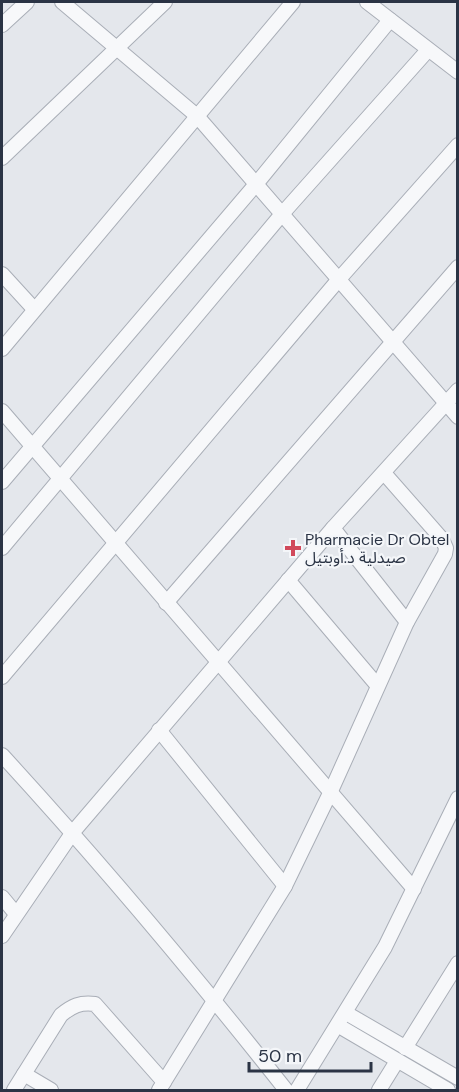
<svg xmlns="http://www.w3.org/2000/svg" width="459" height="1092" font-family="'DM Sans','Noto Sans Arabic',sans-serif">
  <rect width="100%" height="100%" fill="#e4e7ec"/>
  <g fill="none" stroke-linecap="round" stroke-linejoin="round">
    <!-- street casing -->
    <g stroke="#a9aeb7" stroke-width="16">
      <g id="street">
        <polyline points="62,2 197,116 458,417"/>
        <polyline points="367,2 458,72"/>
        <polyline points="2,25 27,2"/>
        <polyline points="2,158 165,2"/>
        <polyline points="2,274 34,309"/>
        <polyline points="2,349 293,2"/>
        <polyline points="2,411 414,889"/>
        <polyline points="2,482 257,183 390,20"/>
        <polyline points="333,528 407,622"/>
        <polyline points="2,548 282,214 428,50"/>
        <polyline points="288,580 377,685"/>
        <polyline points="166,603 458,267"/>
        <polyline points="2,677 340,278 458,145"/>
        <polyline points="159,730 285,886"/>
        <path d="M 2,755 C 101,863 195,975 286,1090"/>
        <polyline points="2,897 16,914"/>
        <polyline points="2,936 73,832 333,528 458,390"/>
        <polyline points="346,1013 458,1078"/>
        <polyline points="339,1026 448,1090"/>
        <polyline points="405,1048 458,963"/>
        <polyline points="24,1074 51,1090"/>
        <path d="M 14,1090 L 61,1015 C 72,1006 80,1002 95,1004 L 164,1082"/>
        <polyline points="159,1090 285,886 331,791 407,622 445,554 446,548 442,539 384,473"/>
        <polyline points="297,1090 385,947 458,798"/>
        <polyline points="379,1090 397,1061"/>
      </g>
    </g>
    <!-- street -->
    <use href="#street" stroke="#f7f8fa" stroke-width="14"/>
  </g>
  <!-- markers -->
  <path fill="#d1495b" stroke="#f4f6f9" stroke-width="2" d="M290 539h6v6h6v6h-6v6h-6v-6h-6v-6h6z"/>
  <g text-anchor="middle" stroke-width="4.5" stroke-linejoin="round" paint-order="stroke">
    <!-- poi labels -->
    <g font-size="16" fill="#2b3445" stroke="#f4f6f9" text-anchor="start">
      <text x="305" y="545">Pharmacie Dr Obtel<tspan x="305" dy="18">صيدلية د.أوبتيل</tspan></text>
    </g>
  </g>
  <!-- border -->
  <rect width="459" height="1092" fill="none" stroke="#2b3445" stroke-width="6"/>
  <!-- scale -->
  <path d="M249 1062v9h122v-9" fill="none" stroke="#2b3445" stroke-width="3"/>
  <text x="258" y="1062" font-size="18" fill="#2b3445" stroke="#f4f6f9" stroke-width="4.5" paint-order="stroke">50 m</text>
</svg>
